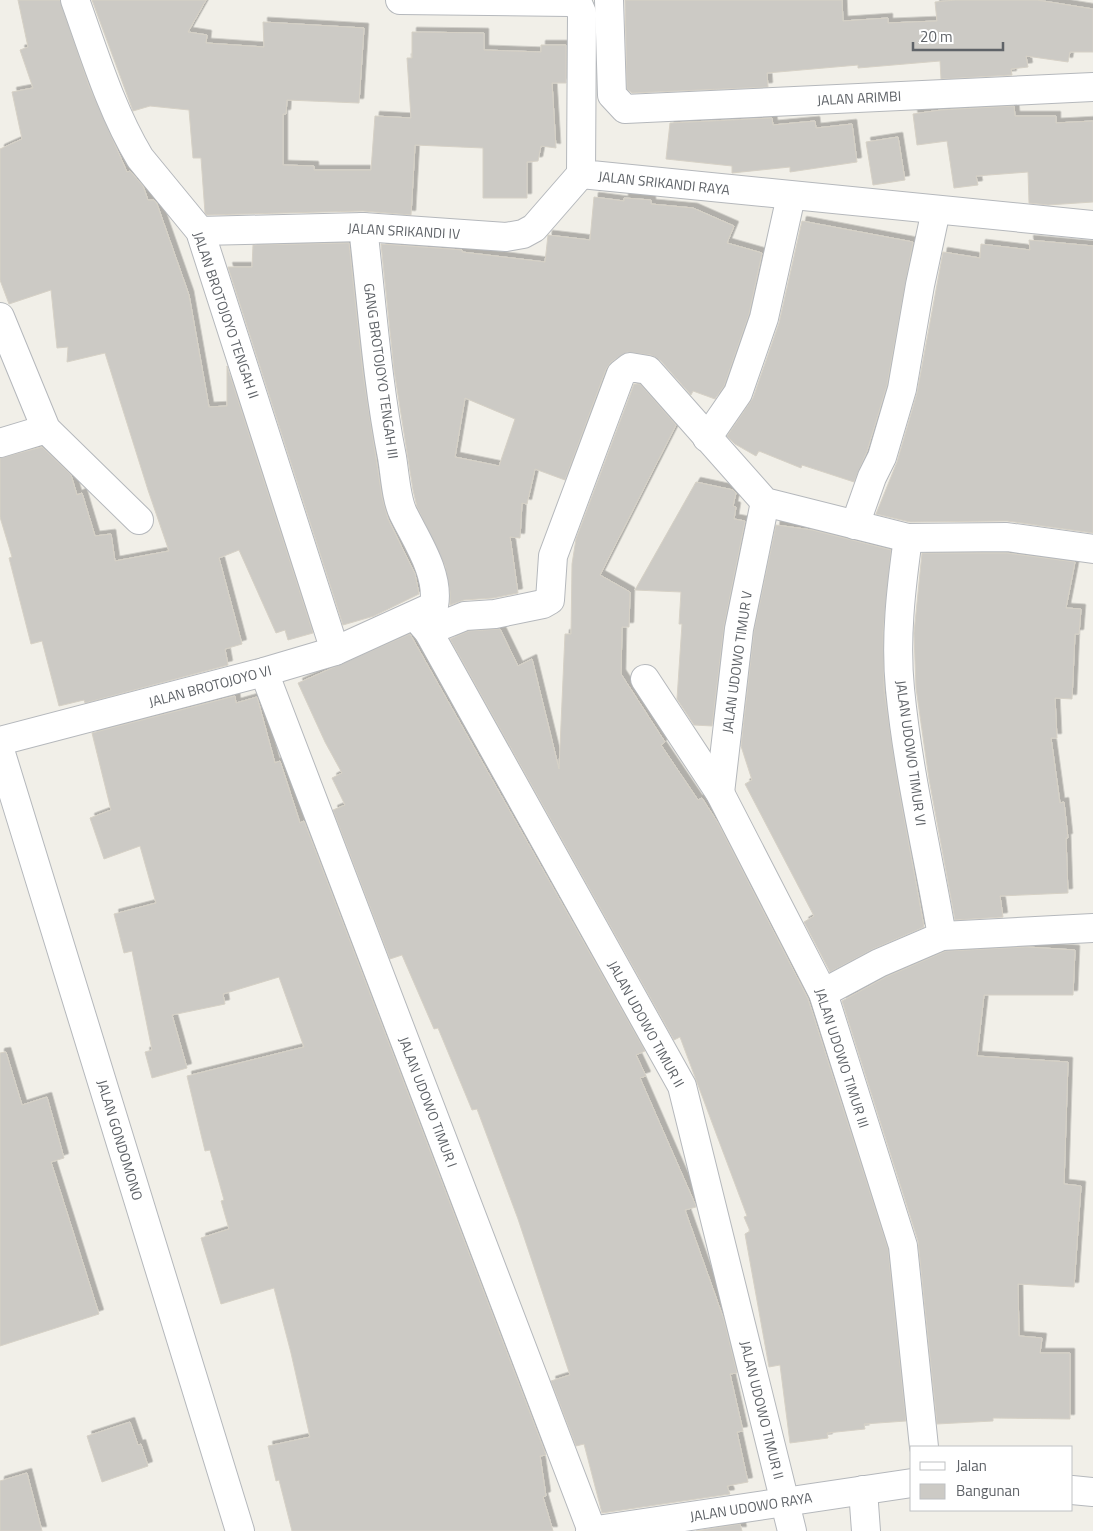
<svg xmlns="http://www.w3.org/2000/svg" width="1093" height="1531" font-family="'Titillium Web',sans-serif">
  <defs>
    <filter id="shadow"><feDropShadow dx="4.5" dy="-4.5" stdDeviation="0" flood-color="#0004"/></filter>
  </defs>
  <rect width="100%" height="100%" fill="#f1efe8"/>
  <!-- building -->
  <g fill="#cccac5" stroke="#d6d1c6" fill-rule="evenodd" filter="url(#shadow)">
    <polygon points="18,0 60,0 89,86 127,172 130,171 143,186 148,200 154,200 157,204 189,295 209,407 227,406 227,366 313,633 288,640 285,630 276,633 239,550 219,558 242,644 225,649 228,665 85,703 84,700 59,706 42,641 31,644 9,558 12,557 0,517 0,458 42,447 71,475 77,495 82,493 95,536 111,534 115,561 169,551 148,490 105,353 67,362 68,347 57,348 51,290 9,304 0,280 0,149 22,139 12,92 33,88 20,50 28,47"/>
    <polygon points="92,0 206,0 188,32 207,35 206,43 264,47 263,22 364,28 359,103 287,100 286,114 283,114 283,165 314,166 314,170 371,170 375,116 411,118 407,58 412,58 412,32 484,33 484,50 541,52 541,45 566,45 566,83 552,83 556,148 541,146 538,161 527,162 527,198 483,198 483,148 415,145 411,215 363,211 207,215 205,213 201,158 193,158 189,110 150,106 133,111"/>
    <polygon points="625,0 842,0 843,21 888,18 888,23 937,21 935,2 956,0 1037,0 1093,9 1093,52 1070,52 1068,62 1026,56 1028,67 1011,69 1012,75 941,79 940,61 858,68 858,65 767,73 768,87 632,93 627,89"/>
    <polygon points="1014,106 1015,116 1056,116 1056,123 1093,121 1093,202 1048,205 1029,203 1028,172 976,176 978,185 954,188 947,141 917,145 913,114 941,110"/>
    <polygon points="772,118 773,125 815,121 816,128 852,124 857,162 790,172 790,167 732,173 732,166 666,159 670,123"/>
    <polygon points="898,137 905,180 873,185 866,142"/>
    <path d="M 594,197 L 624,201 L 624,198 L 651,200 L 651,204 L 693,208 L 734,226 L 727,243 L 762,253 L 749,314 L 724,386 L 715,399 L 693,391 L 691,395 L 660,360 L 651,355 L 627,352 L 611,362 L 606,369 L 565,480 L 535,469 L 527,504 L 522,503 L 520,538 L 510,537 L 518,593 L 493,598 L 464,600 L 450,605 L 450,592 L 445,566 L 417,507 L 413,490 L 394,370 L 381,244 L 462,250 L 462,252 L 545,262 L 548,235 L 590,240 ZM 465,398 L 515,419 L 499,466 L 455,457 Z"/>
    <polygon points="802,221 913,242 887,385 867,451 854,482 802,465 801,468 759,451 756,456 735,444 727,436 753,398 779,323"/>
    <polygon points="1029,240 1093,246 1093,533 1007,521 910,522 876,514 897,462 917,393 943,252 980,258 981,244 1030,250"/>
    <polygon points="349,243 363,374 382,497 388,519 415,574 419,594 374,616 343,625 228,267 252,267 253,245"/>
    <polygon points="634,384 640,384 676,425 600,575 630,592 629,627 622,627 621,674 665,742 661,745 698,800 702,798 718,823 808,999 888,1249 906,1421 864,1424 865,1429 827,1433 828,1438 790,1443 780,1365 769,1367 745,1234 750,1231 744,1217 747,1216 680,1037 674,1040 450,639 469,631 500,629 518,666 532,659 559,769 565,634 571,634 572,564 576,539"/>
    <polygon points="696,482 733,490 736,493 733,506 736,507 734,519 745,521 724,626 712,726 694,725 677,699 682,624 679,624 681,592 635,590"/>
    <polygon points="776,525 812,530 891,550 883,632 884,690 898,785 924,927 873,949 830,972 804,922 814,916 745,784 752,780 741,746 754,631"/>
    <polygon points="922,553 1006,553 1075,562 1066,608 1081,609 1079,634 1075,634 1072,699 1055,698 1057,738 1051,738 1060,803 1064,802 1068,838 1066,838 1068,893 1000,896 1003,917 955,920 929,779 916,688 914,633"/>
    <polygon points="410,634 645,1051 636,1055 646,1076 640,1078 695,1204 696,1207 685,1210 724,1320 737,1373 730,1374 743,1431 737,1432 748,1482 727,1486 730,1494 602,1513 584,1444 576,1446 551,1381 570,1375 518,1219 477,1109 472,1110 438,1028 434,1029 402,955 390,959 333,810 345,805 332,778 342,773 325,742 298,683"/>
    <polygon points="235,696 236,703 257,697 275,763 280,761 300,823 304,821 546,1455 540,1456 546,1496 543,1497 553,1531 292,1531 279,1480 276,1481 268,1446 310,1437 291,1353 274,1288 221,1304 201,1238 229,1229 221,1201 224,1200 210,1150 205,1151 187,1076 304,1047 279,977 223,994 225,1004 172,1015 187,1068 152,1078 145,1052 152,1050 132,951 124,953 114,914 156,903 140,846 104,859 90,818 111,810 92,733"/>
    <polygon points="1027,947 1075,950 1073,995 984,995 977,1056 1068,1062 1064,1184 1081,1186 1074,1287 1018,1284 1019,1336 1042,1338 1040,1353 1070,1353 1070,1419 993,1418 993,1421 937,1424 918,1241 842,1001 886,977 946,951"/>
    <polygon points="6,1052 22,1105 47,1097 64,1158 51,1162 99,1314 0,1346 0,1053"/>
    <polygon points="130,1422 138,1445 141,1444 148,1466 102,1482 87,1436"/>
    <polygon points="27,1473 42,1531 0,1531 0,1481"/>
    <polygon points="740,1524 742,1531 696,1531"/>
  </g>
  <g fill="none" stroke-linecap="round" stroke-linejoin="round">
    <!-- street casing -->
    <g stroke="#b5b8bc" stroke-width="30">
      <g id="street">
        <path d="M 75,0 C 94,53 111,110 140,158 L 200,231 L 335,651"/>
        <polyline points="400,0 570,2 579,6 582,13 581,174 1093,225"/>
        <polyline points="609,0 612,95 625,109 1093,87"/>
        <polyline points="200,231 363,227 506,237 523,234 534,228 581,174"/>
        <polyline points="0,317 46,429 139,520"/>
        <polyline points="707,438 738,393 764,318 791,196"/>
        <polyline points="0,443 46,429"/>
        <polyline points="855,525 872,477 882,457 902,389 920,285 936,210"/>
        <path d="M 908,538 C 901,588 895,639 900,689 C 908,772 928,854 942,936"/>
        <polyline points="415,616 428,631 682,1086 792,1531"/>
        <polyline points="428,631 465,616 495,614 543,604 550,600 553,556 621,374 630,367 648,370 765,502 908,538 1007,537 1093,549"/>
        <polyline points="264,672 592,1531"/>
        <polyline points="645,679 720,793 823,993 903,1246 924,1447"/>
        <path d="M 0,741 L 264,672 L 335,651 L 434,606 C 440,574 416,540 403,513 C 396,498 395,475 392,457 C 377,382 372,304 363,227"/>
        <polyline points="0,750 240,1531"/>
        <polyline points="720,793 739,629 765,502"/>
        <polyline points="823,993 879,963 942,936 1093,928"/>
        <polyline points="863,1490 866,1531"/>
        <polyline points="1072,1490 1093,1492"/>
        <polyline points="590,1531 912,1483"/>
      </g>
    </g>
    <!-- street -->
    <use href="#street" stroke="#fff" stroke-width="28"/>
  </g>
  <g text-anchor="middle" stroke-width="4" stroke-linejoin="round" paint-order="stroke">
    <!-- street labels -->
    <g font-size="14" fill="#5f6368" stroke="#fff">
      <text transform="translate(859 98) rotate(-3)" y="5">JALAN ARIMBI</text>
      <text transform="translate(664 183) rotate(6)" y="5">JALAN SRIKANDI RAYA</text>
      <text transform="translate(404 231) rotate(3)" y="5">JALAN SRIKANDI IV</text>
      <text transform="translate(226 315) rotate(71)" y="5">JALAN BROTOJOYO TENGAH II</text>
      <text transform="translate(381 371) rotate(82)" y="5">GANG BROTOJOYO TENGAH III</text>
      <text transform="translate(737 662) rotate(-82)" y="5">JALAN UDOWO TIMUR V</text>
      <text transform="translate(210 686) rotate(-15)" y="5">JALAN BROTOJOYO VI</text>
      <text transform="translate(911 753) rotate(82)" y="5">JALAN UDOWO TIMUR VI</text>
      <text transform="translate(646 1024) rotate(61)" y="5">JALAN UDOWO TIMUR II</text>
      <text transform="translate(842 1058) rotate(72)" y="5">JALAN UDOWO TIMUR III</text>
      <text transform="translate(428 1102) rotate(69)" y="5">JALAN UDOWO TIMUR I</text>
      <text transform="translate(120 1140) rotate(73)" y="5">JALAN GONDOMONO</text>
      <text transform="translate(762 1410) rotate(76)" y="5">JALAN UDOWO TIMUR II</text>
      <text transform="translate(751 1507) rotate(-9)" y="5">JALAN UDOWO RAYA</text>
    </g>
  </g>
  <!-- legend -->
  <rect x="910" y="1446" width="162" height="65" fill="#ffffff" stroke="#bfc1c3"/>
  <rect x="920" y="1462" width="25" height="8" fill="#ffffff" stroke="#bfc1c3"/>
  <text x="956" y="1471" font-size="15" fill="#5f6368">Jalan</text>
  <rect x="920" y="1484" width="25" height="15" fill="#cccac5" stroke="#bfc1c3"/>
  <text x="956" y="1496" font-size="15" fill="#5f6368">Bangunan</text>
  <!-- scale -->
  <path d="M913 42v8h90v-8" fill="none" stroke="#5f6368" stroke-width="2.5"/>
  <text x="920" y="42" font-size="15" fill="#5f6368" stroke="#ffffff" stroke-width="4" paint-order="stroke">20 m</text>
</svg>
